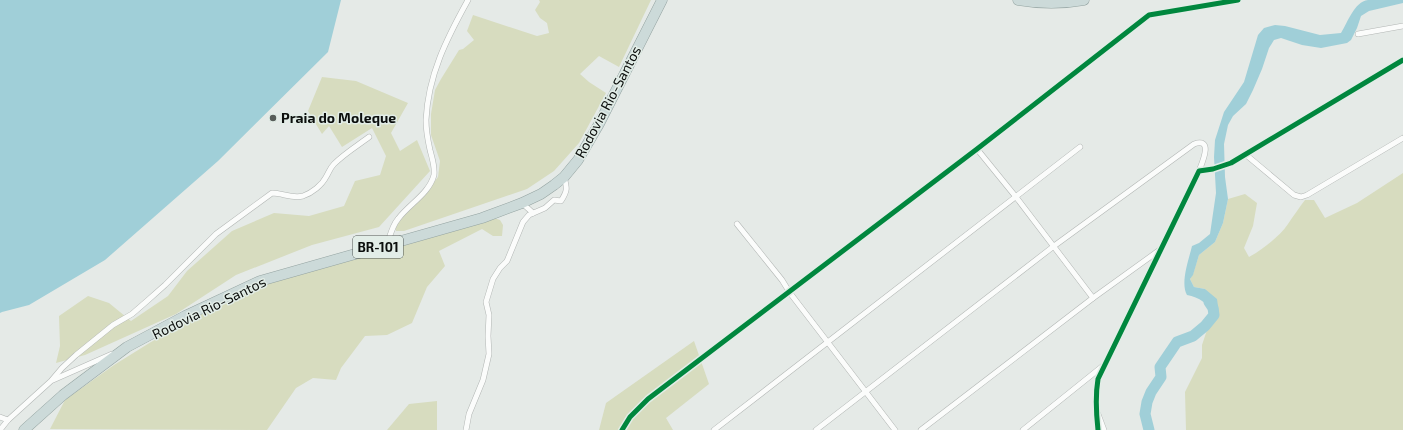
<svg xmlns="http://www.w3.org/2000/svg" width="1403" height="430" font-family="'Exo 2',sans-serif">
  <rect width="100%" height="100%" fill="#e5eae7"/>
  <!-- green -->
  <g fill="#d7dcbf">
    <polygon points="539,0 651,0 619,67 599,56 580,74 589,82 606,93 579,143 554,171 527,189 404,231 396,231 395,226 405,213 426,192 438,177 440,161 431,135 431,114 435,90 441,79 459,50 463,49 474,40 467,31 473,15 537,36 549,33 547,23 540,18 535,10 540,2"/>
    <polygon points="322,77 356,81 408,103 391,133 400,151 417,140 430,171 379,227 312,245 236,275 176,314 85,355 56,363 60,346 59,316 88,296 109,303 131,321 168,296 187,271 232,231 274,213 309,216 344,206 355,181 380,175 386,156 372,128 342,147 329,126 322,134 308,111"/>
    <path d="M 1403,173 L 1403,430 L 1186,430 L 1185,392 L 1202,358 L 1202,345 L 1208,327 L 1219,313 L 1205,289 L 1194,287 L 1190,279 L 1193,274 L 1199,255 L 1215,242 L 1223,223 L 1228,199 L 1245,194 L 1257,203 L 1253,226 L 1244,248 L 1249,257 C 1262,250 1280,236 1288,224 C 1294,215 1299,208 1305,200 L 1314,200 L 1325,218 L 1357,203 Z"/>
    <polygon points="491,217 500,220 503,225 502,236 493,236 482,229 439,251 445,266 427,287 412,323 387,335 365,336 341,368 336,380 313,378 296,388 267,430 50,429 65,400 114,365 151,342 202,314 259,287 318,266"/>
    <polygon points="694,341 709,384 666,418 673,430 599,430 606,403"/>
    <polygon points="437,401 437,430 387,430 409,404"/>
  </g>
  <!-- water -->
  <g fill="#a0cfd8">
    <polygon points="0,0 341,0 328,52 218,161 105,260 29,305 2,312 0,313"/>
    <path d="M 1368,0 L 1403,0 L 1403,3 L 1369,11 L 1361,16 L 1357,28 L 1351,40 L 1347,43 L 1321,48 L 1302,45 L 1281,38 L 1274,40 L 1269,48 L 1262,69 L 1253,90 L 1246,104 L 1233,116 L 1228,125 L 1224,144 L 1225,177 L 1228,199 L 1223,223 L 1215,242 L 1199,255 L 1193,275 L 1190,279 L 1194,287 L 1205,289 L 1217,299 L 1219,313 L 1214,315 C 1209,304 1199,297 1187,295 C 1180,283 1189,259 1192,246 L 1199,243 L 1210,234 L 1216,193 L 1214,157 L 1215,140 L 1224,112 L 1244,82 L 1258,35 L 1264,28 L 1275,25 L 1285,26 L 1320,35 L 1341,33 C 1348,22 1354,2 1368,0 Z"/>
  </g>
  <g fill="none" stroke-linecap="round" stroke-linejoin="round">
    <!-- river -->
    <polyline stroke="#a0cfd8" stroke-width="11" points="1149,430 1145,414 1147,402 1151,392 1161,377 1160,367 1177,342 1193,336 1205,326 1214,315 1213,308 1209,302"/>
    <!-- street casing -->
    <g stroke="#b2b6b4" stroke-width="6">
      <g id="street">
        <polyline points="1358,34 1403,26"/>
        <polyline points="977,149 1016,197 1093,298"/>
        <polyline points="1245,154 1294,195 1301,197 1307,195 1403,138"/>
        <polyline points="522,203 533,213"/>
        <polyline points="737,224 782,280 790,293 895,430"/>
        <path d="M 387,245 C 390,236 392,226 398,219 C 409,204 429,194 434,175 C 435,166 432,158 430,150 C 428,141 426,130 426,120 C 428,75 447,38 468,0"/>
        <polyline points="53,380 112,354"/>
        <polyline points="1098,414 1104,430"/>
        <polyline points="0,417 8,420"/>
        <path d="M 0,430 L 8,420 L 51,381 L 62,368 L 76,355 L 113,325 L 132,314 L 147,301 L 165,285 L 216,234 L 272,193 C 283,193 292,199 303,196 C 312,193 322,185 326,177 C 329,172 330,168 334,164 C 345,153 357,146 369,137"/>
        <path d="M 466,430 L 469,414 L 483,380 L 489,354 L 488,336 L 489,315 L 486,302 L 493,279 L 500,268 L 507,261 L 523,222 L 529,215 L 545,208 L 554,200 L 561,201 C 568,190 567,188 564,177"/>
        <polyline points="622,430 630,417 648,399 977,149 1149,15 1238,0"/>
        <polyline points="714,430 1080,147"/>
        <path d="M 816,430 L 1054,246 L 1194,144 C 1214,137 1202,163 1199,171"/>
        <polyline points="921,430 1093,298 1161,249"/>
        <polyline points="1023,430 1104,365"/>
        <path d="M 1098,430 C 1096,412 1095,397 1098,379 L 1199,171 L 1213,169 L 1231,163 L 1403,60"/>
      </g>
    </g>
    <!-- highway casing -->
    <g stroke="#94a3a1" stroke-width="11">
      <g id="highway">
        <path d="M 1018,0 C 1041,4 1062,4 1084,0"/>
        <polyline points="24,430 63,395 127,347 185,316 260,281 482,218 522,203 541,194 554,185 564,177 578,160 599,124 662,0"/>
      </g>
    </g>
    <!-- street -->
    <use href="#street" stroke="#fbfcfb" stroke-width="5"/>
    <!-- highway -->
    <use href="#highway" stroke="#ccdad9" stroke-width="10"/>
    <!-- cycleway casing -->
    <g stroke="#e2ede7" stroke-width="8">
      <g id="cycleway">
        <polyline points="622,430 630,417 648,399 977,149 1149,15 1238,0"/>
        <path d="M 1098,430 C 1096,412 1095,397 1098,379 L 1199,171 L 1213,169 L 1231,163 L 1403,60"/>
      </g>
    </g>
    <!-- cycleway -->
    <use href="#cycleway" stroke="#00873e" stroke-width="5"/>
  </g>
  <!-- markers -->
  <circle fill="#585c59" stroke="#e2ede7" stroke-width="1.5" cx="273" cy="118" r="4"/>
  <g text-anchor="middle" stroke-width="3" stroke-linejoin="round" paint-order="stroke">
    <!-- shield labels -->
    <rect fill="#e2ede7" stroke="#4c524e" stroke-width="1" x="353" y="236" width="50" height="22" rx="3"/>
    <g font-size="13" font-weight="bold" fill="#0c0f0d">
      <text x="378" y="252">BR-101</text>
    </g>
    <!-- street labels -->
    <g font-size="14" fill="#0c0f0d" stroke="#e2ede7">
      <text transform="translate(608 102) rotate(-62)" y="5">Rodovia Rio-Santos</text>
      <text transform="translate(209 308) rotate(-26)" y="5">Rodovia Rio-Santos</text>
    </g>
    <!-- poi labels -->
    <g font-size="14" font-weight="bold" fill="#0c0f0d" stroke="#e2ede7" text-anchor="start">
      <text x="281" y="123">Praia do Moleque</text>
    </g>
  </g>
</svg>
